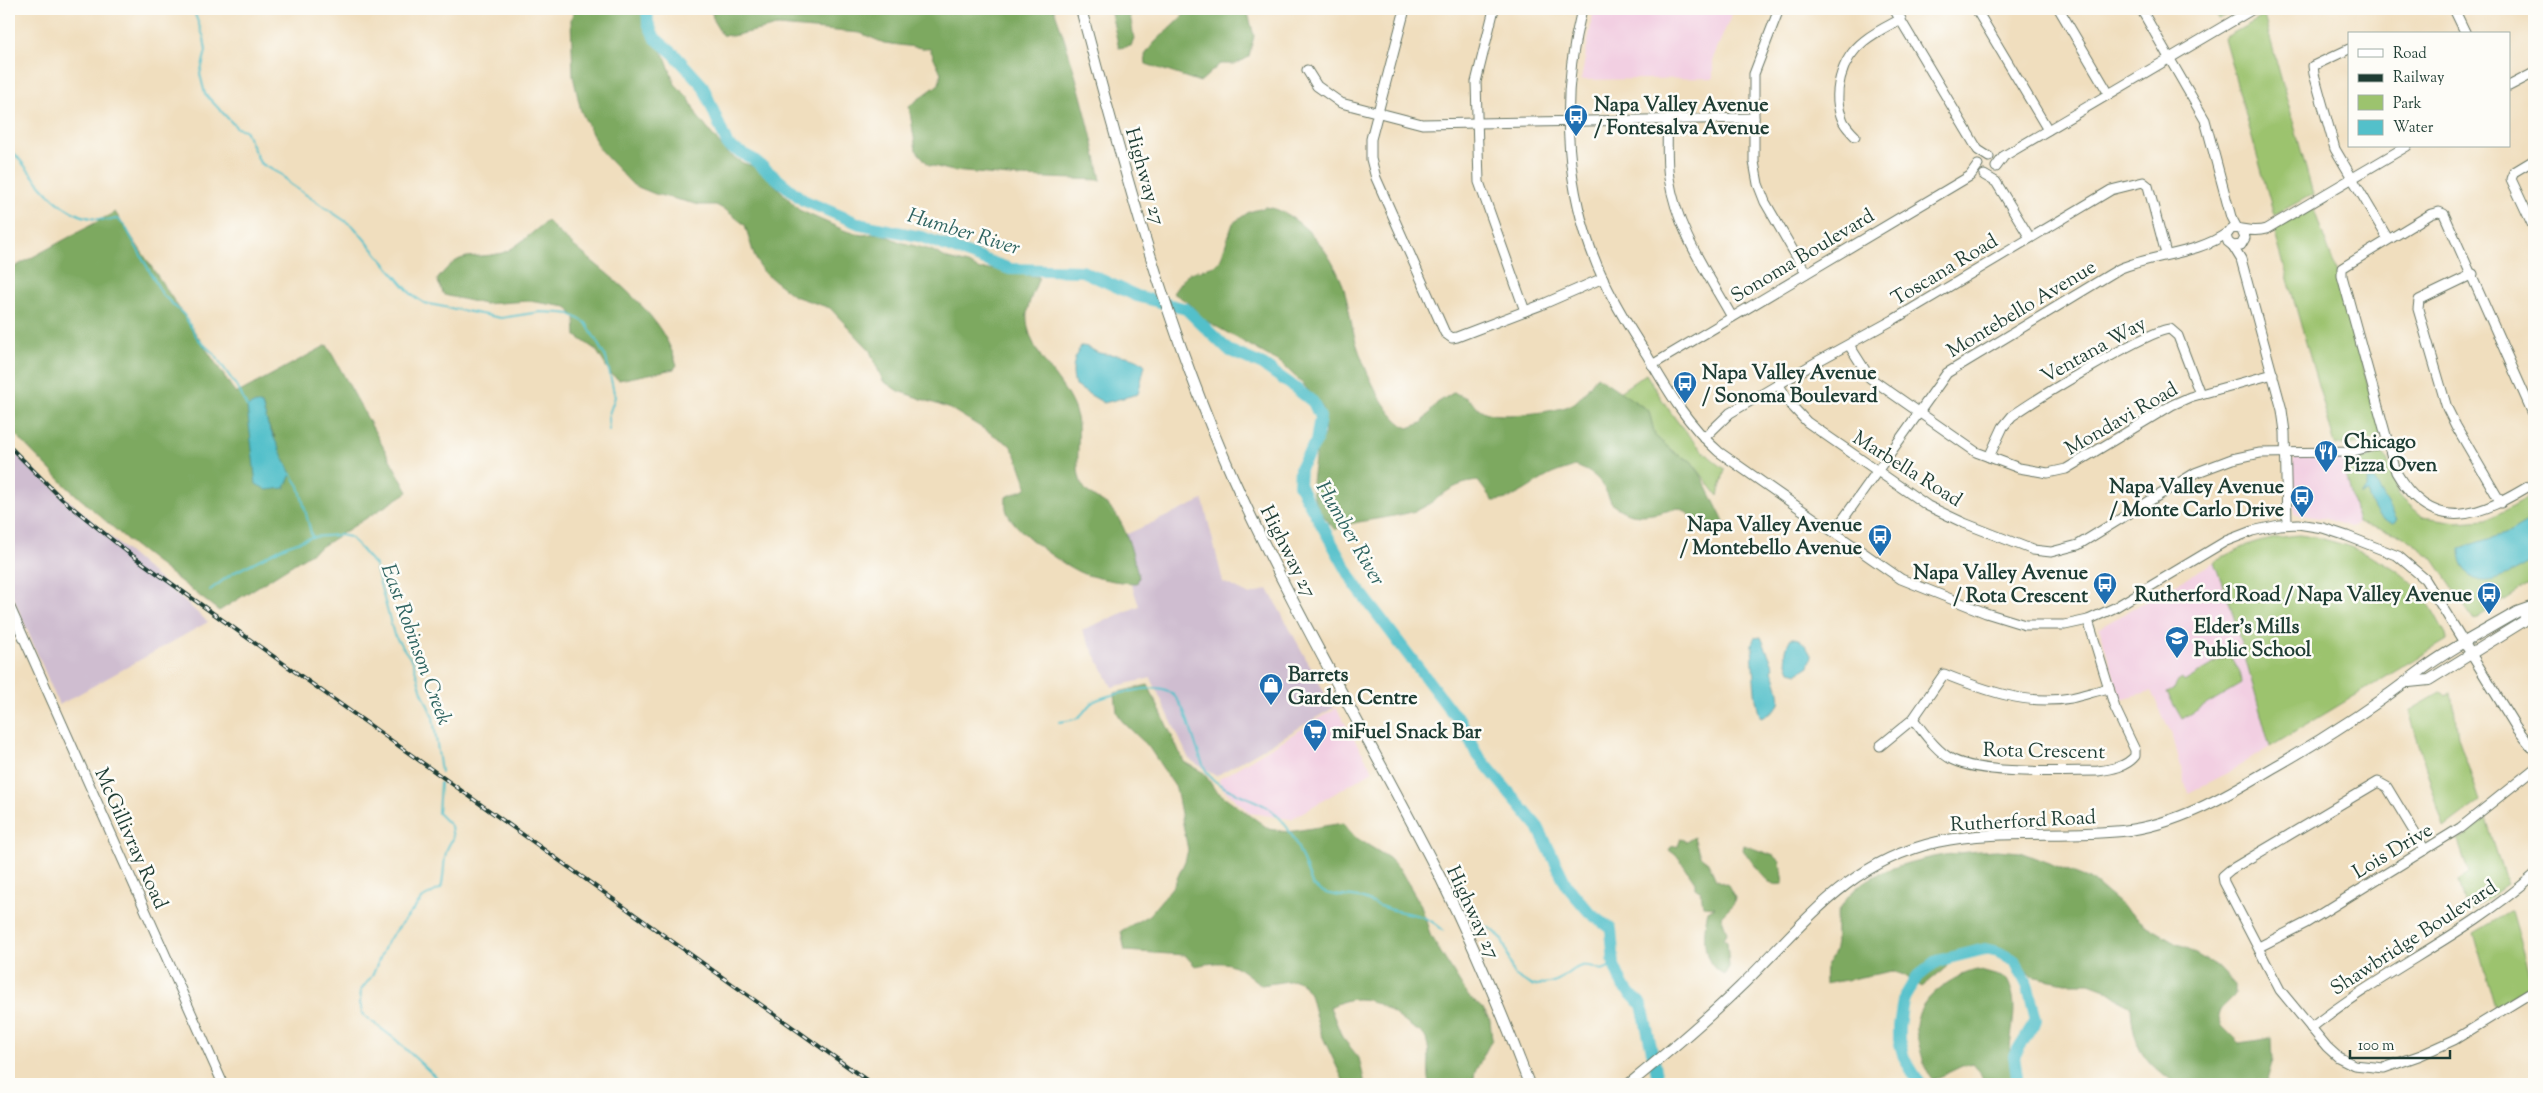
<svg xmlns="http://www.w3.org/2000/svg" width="2543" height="1093" font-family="'Sorts Mill Goudy',serif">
  <rect width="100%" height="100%" fill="#fdfcf7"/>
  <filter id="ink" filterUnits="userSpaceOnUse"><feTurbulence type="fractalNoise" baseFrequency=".02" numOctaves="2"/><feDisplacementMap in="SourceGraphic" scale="10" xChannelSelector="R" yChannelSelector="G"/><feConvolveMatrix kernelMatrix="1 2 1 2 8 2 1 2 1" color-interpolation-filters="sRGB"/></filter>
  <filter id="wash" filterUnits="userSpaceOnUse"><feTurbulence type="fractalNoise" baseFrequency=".0096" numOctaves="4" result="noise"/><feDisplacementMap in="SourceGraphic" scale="20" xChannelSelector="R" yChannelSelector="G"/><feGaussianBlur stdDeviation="1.12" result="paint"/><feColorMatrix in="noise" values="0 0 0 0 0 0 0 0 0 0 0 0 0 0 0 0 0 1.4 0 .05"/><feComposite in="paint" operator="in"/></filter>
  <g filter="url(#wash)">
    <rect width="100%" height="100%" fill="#f0debe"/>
    <!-- built -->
    <g fill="#f2cfe2">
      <polygon points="1594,9 1734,9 1713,58 1713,78 1581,80"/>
      <polygon points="2342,456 2358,523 2353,528 2326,519 2294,514 2293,460 2299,457"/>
      <polygon points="2214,562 2230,604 2270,747 2226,774 2188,793 2173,737 2151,691 2121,699 2099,628"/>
      <polygon points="1336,708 1373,771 1291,819 1250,813 1220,786 1219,779"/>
    </g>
    <!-- industrial -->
    <g fill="#cfbdd0">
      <polygon points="9,448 208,622 59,705 9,587"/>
      <polygon points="1203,500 1223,582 1250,595 1268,589 1333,708 1216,776 1189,759 1151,678 1112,687 1082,630 1139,606 1116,539"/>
    </g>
    <!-- green -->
    <g fill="#9cc36e" stroke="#5e8051">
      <polygon points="2215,9 2237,9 2218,20"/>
      <polygon points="2264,16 2313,194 2274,215 2224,38"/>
      <path d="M 2313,207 L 2337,273 L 2381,431 L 2381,435 C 2368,444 2350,445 2335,445 L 2274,230 Z"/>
      <path d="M 1646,374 C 1668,410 1690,444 1725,469 L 1718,496 L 1691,461 L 1676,454 L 1655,436 L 1649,411 L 1619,392 Z"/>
      <polygon points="2381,454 2387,458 2398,495 2423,517 2457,522 2487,520 2534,494 2534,581 2474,620 2432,558 2402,535 2358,523 2342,457 2353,462"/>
      <path d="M 2299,535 C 2340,540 2388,557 2417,588 C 2429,601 2437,619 2446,634 L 2447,640 L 2270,747 L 2230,604 L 2214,562 C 2242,545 2267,538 2299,535 Z"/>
      <polygon points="2230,654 2240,672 2241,684 2182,719 2167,693 2173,690 2176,683 2182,679 2184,682"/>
      <polygon points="2452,692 2458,737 2480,801 2444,828 2409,711 2440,693 2447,696"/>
      <polygon points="2486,819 2507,885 2467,913 2458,881 2469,874 2458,841"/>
      <polygon points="2511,911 2532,984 2495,1007 2474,933"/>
    </g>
    <!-- forest -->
    <g fill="#7da961" stroke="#4e734a" fill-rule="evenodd">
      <path d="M 574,9 L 649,9 L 655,40 L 666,59 L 675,84 L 688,97 L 698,117 L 727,153 L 743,163 L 759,168 L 799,210 L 846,231 L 862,235 L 880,233 L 900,242 L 931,250 L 948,259 L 968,264 L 980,270 L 993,269 L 1039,277 C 1035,289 1025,308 1027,321 C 1031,358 1066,380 1076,414 C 1083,435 1071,473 1085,489 C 1091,497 1102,501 1109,507 C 1127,523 1132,555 1139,577 L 1137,583 C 1120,583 1101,579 1084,574 C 1065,567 1014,531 1007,512 C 1005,508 1006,502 1006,497 L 1025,489 L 1027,486 L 1016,455 L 1010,445 L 951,409 L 898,391 L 883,381 L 869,349 L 830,308 L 794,296 L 762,271 L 754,255 L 745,225 L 727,211 L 716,205 L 700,205 L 655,194 L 633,185 L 600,150 L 581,111 L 573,76 L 571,20 Z"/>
      <path d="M 711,9 L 1054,9 C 1074,65 1089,122 1101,180 L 1021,177 L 953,171 L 929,165 L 916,150 L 909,106 L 939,84 L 941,73 L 930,49 L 884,43 L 860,33 L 778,26 L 732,36 L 722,35 L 714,22 Z"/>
      <polygon points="1110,9 1129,9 1134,38 1131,46 1119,48"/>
      <polygon points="1190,9 1247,9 1254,36 1249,57 1235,64 1220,64 1200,82 1146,64 1145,55 1153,44"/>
      <path d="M 1266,207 C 1280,209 1287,214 1299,223 C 1319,238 1334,262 1343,285 C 1349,303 1350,323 1356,342 C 1364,368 1384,416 1408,428 L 1422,423 L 1437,403 L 1453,393 C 1472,397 1471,405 1485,412 C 1499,419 1557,412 1571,405 C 1581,400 1590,384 1597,376 L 1649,411 L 1655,436 L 1676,454 L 1691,461 L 1701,475 L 1727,528 C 1704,540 1697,515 1678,508 C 1655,514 1631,522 1612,503 C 1609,499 1607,493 1605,489 C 1597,475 1589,471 1575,466 C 1567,469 1559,471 1552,474 C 1533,483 1515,501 1493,501 L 1478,481 C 1449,484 1444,496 1422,508 C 1400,519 1351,519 1335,530 L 1319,510 L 1313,495 L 1312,482 L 1316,451 L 1325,433 L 1323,408 L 1301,382 L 1281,363 L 1203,319 L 1189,303 L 1173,293 L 1187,274 L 1214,266 L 1220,261 L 1233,223 L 1249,212 Z"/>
      <path d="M 115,212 L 236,394 L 327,345 L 408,492 L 219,611 L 132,544 L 67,487 L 9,428 L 9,270 ZM 262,405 L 268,425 L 276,438 L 248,407 Z"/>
      <path d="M 547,221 C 592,268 657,299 677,365 L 674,369 L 619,380 L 611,374 L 596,350 L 576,336 L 575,318 L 567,307 L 529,301 L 484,304 L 444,295 L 437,280 C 462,247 469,261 502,253 C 514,250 536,229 547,221 Z"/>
      <path d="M 1148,685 L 1184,762 L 1204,773 L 1215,790 L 1269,829 L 1288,832 L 1343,823 L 1355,837 L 1389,858 L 1399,868 L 1421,905 L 1431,937 L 1468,996 L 1483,1009 L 1490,1020 L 1492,1039 L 1475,1072 L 1473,1084 L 1430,1084 C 1426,1068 1432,1055 1426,1039 C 1424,1033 1414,1029 1409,1025 C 1381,1004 1364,989 1330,1007 L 1342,1037 L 1359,1058 L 1365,1084 L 1345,1084 L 1319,1029 L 1310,994 L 1302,983 L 1295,980 L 1261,985 C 1233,963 1231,959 1195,966 L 1185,955 L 1125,951 L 1121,931 L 1149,915 L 1174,885 L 1185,861 L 1188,850 L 1176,788 L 1148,746 L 1122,721 L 1117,712 L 1115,693 Z"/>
      <path d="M 1694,837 L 1700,856 L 1708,862 L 1716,880 L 1728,885 L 1735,898 L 1734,903 L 1721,916 L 1727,932 L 1723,938 L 1727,941 L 1729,967 L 1725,974 C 1700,967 1703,930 1708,911 L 1715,907 L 1703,906 L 1701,892 L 1695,888 L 1695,882 L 1678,857 L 1669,850 L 1671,847 L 1678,846 L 1681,838 L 1686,842 Z"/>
      <path d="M 1744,845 L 1774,856 L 1780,861 L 1783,884 L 1773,885 C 1760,876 1753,862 1743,850 Z"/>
      <path d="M 1997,850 L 2020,852 L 2090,879 L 2144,924 L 2218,967 L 2235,985 L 2235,994 L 2224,1005 L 2218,1015 L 2222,1026 L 2239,1043 L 2272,1038 L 2273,1059 L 2266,1084 L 2175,1084 C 2143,1060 2133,1047 2131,1007 L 2105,989 L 2089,983 L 2065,983 L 2031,976 L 2024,968 L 1995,950 L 1979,946 L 1957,951 L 1943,970 L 1922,987 L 1904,975 L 1892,971 L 1825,984 C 1825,979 1824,973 1825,969 C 1827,962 1834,956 1835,948 C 1838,933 1832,924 1841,907 C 1864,862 1951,852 1997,850 Z"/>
      <path d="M 1977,970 L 2006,978 C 2023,1006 2007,1035 2010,1065 C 2010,1072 2013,1078 2015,1084 L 1984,1084 L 1980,1072 L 1973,1064 L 1962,1066 L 1933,1080 C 1925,1071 1924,1063 1921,1052 C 1919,1043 1915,1033 1916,1025 C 1918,998 1954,975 1977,970 Z"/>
    </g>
    <!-- water -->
    <g fill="#53c0ca" stroke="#397e7f">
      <path d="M 1081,346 C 1089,346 1093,351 1099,353 C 1113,356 1135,353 1145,365 L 1138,394 L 1104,403 L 1075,386 C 1071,370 1073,360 1081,346 Z"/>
      <polygon points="256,403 262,405 268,425 291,474 285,488 267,490 256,484 247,407"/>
      <path d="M 2368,480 L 2374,480 L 2397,520 L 2393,523 C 2377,520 2373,508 2367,493 L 2360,494 L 2366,489 Z"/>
      <path d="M 2534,518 L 2534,561 C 2514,570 2481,596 2466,570 C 2461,562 2460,557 2460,548 L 2510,532 Z"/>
      <path d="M 1761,637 L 1774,667 L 1772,670 C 1778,689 1790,709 1761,717 C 1754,707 1753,661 1752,645 L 1754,638 Z"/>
      <path d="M 1791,638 C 1803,637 1807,648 1812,657 L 1809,666 L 1798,673 L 1790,671 C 1785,658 1783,651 1791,638 Z"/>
    </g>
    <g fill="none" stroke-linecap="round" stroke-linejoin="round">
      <!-- stream -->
      <g stroke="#53c0ca" stroke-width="2">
        <polyline points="193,9 204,38 206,51 200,74 205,94 237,128 245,130 260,163 282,175 290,184 354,227 412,295 424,303 501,318 540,312 561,313 570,314 586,323 606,358 615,397 608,417 609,430"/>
        <path d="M 9,151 L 15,154 C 45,190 65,225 118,219 L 125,226 L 162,294 L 184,315 L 198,339 L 215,355 L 239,390 L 247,407"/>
        <polyline points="291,474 299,486 312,537"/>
        <polyline points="210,590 233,573 286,546 312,537 339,535 350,537 375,565 394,635 413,662 422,692 433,717 441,772"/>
        <path d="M 1059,722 C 1064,721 1072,721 1077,718 C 1084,715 1087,705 1093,702 C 1104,695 1151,686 1163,689 C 1189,695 1193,753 1208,774 C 1220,791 1253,797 1270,809 C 1294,827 1301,857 1312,884 C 1326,899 1345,894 1363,899 C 1372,902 1380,907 1389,909 C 1412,915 1424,913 1443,930"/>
        <path d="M 440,783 L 438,813 L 451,826 L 453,839 C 441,853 446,871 441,888 L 423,898 L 388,940 L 372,976 L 361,990 L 360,1003 L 363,1015 L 395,1039 L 443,1084"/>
        <path d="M 1485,926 C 1506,934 1507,954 1513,974 L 1532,986 C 1539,984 1549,984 1556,981 C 1577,971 1576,959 1602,970 L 1614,965"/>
      </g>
      <!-- river -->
      <g stroke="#53c0ca" stroke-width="12">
        <polyline points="647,9 648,23 655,38 674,54 703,86 728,146 753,159 803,200 860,224 922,237 1010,269 1082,271 1137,296 1186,309 1228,350 1263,365 1290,384 1313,402 1320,417 1316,442 1300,468 1299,485 1356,586 1451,711 1461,721 1476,753 1538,827 1567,886 1590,913 1611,929 1614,965 1623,986 1642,1005 1659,1084"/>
        <polyline points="1920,1084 1904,1058 1899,1040 1899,1026 1903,1000 1916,978 1937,961 1985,949 1998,952 2015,961 2028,987 2036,1020 2014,1056 2018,1084"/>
      </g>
    </g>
  </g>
  <g filter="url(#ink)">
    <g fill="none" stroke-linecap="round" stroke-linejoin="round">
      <!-- minor casing -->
      <g stroke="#687564" stroke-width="11">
        <g id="minor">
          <polyline points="1405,9 1371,139 1371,159 1376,178 1445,333 1452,338 1457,337 1541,305 1603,278"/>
          <polyline points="1494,9 1476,82 1479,182 1525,311"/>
          <path d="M 1582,9 C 1559,100 1564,198 1605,283 C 1617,308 1632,332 1647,355 C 1668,391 1687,424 1719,452 L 1901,579 L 1986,613 L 2025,625 L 2065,625 L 2088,620 L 2114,608 L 2226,541 L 2252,531 L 2279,525 L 2298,524 L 2323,528 L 2347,536 L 2398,556 L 2425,579 L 2516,727 L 2534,750"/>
          <polyline points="1779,9 1754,74 1754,162 1758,184 1765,202 1806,273"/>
          <polyline points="1894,9 1978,150 1989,157"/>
          <polyline points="1976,9 2048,130"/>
          <polyline points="2059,9 2109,94"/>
          <polyline points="2141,9 2205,120 2231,217 2237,228"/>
          <polyline points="2454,9 2466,34"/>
          <polyline points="2349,49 2313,66 2314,74 2335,149 2388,239"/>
          <polyline points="1307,70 1317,86 1341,103 1422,124 1754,118"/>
          <polyline points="2509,86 2534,73"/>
          <path d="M 1667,120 C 1668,139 1666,159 1669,178 C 1677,231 1707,272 1732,317"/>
          <path d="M 1855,136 C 1851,132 1846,127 1843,121 C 1831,94 1841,59 1864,41 C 1875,32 1888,26 1901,19"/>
          <polyline points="2534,160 2514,172 2511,179 2534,228"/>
          <polyline points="1996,167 2004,156 2253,9"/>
          <polyline points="1984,175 1996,182 2030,238"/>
          <path d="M 2242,231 L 2245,238 L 2241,245 L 2233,246 L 2228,242 L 2226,236 L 2231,229 C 2241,226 2250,234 2266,229 L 2407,146"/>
          <polyline points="2233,246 2241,259 2282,410 2285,432 2287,524"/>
          <polyline points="2473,274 2419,300 2418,309 2447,408 2456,426 2501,503"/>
          <polyline points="1849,345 1870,378 1976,452 2019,468 2048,473 2066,469 2172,405 2190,397 2273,374"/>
          <polyline points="1652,365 1970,176 1978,165"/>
          <polyline points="1778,384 1792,406 1807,422 1928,506 1964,523 2033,550 2051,552 2078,545 2195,473 2232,459 2260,453 2350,452 2388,442"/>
          <path d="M 2534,416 L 2444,214 L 2439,212 L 2431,214 L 2342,268 L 2342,276 L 2396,472 C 2434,538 2482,515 2534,483"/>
          <polyline points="1704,438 1730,413 1820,360 1893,320 2111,190 2143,182 2148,186 2166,254"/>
          <path d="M 1989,457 L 2003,427 L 2012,416 C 2035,400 2148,330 2170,329 L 2178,336 L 2200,394"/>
          <path d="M 1834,532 L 1947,373 L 2119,269 C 2153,254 2196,255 2227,233"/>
          <polyline points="9,605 223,1084"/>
          <path d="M 1913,719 C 1924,733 1937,752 1953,760 C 1985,775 2061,771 2098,771 C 2112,769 2126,767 2135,756 L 2135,750 L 2115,708 L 2088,620"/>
          <path d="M 1880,746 L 1913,719 L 1944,674 C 1984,690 2027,706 2071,698 C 2084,695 2096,691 2109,688"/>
          <polyline points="2425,850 2387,787 2378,782 2230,870 2223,876 2224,882 2280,990 2327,1047 2338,1057 2354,1065 2384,1068 2421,1055 2454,1040 2534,991"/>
          <polyline points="2259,947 2306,923 2460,828 2534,769"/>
          <path d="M 2311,1028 C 2382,971 2466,935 2534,875"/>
        </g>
      </g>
      <!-- major casing -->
      <g stroke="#687564" stroke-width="12">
        <g id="major">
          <path d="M 1081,9 C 1123,167 1166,328 1233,478 C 1295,615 1373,745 1441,879 C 1474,946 1503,1015 1529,1084"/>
          <polyline points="2409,682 2429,680 2524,621 2527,610"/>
          <path d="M 1629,1084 C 1667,1053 1705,1021 1740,987 C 1803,926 1845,863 1937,842 C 1997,829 2061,837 2122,831 C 2177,825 2224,797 2271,769 C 2324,739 2375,706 2423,669 C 2452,647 2487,630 2517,612 L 2534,606"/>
        </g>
      </g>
      <!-- minor -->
      <use href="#minor" stroke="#fff" stroke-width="9"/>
      <!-- major -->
      <use href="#major" stroke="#fff" stroke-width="10"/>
      <!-- rail casing -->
      <g stroke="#1f3d34" stroke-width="4">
        <polyline id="rail" points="9,446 62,499 126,551 872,1084"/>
      </g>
      <!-- rail -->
      <use href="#rail" stroke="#fdfcf7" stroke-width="2" stroke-dasharray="5.5" stroke-linecap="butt"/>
    </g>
  </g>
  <!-- icons -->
  <defs>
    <g id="bus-pin" transform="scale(1.25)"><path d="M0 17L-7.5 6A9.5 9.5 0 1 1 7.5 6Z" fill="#1f6fb2" stroke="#fdfcf7"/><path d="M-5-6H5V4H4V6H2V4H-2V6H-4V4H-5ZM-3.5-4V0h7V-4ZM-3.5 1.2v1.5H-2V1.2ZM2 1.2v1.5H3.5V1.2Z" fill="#fff"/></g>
    <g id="restaurant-pin" transform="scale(1.25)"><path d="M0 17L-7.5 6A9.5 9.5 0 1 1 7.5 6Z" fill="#1f6fb2" stroke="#fdfcf7"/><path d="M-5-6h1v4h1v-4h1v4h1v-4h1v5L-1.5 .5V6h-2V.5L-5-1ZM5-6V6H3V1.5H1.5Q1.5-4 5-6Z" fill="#fff"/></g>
    <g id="school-pin" transform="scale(1.25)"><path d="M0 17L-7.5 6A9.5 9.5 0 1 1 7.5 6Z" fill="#1f6fb2" stroke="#fdfcf7"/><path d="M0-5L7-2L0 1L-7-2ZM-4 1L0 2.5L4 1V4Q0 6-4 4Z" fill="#fff"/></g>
    <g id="shop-pin" transform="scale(1.25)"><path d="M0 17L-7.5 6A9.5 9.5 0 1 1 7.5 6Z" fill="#1f6fb2" stroke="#fdfcf7"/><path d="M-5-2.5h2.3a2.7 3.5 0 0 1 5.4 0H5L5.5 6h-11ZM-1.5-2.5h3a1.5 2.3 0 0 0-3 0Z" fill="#fff"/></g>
    <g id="supermarket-pin" transform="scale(1.25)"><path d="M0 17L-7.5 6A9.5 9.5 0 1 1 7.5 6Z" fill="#1f6fb2" stroke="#fdfcf7"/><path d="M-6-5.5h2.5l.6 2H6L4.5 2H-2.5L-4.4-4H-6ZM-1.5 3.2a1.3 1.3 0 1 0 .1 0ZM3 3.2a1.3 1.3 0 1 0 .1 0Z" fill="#fff"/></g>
  </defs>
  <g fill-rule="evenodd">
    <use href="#bus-pin" x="1576" y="116"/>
    <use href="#bus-pin" x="1685" y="383"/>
    <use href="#restaurant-pin" x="2326" y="452"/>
    <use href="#bus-pin" x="2302" y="497"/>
    <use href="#bus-pin" x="1880" y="536"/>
    <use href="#bus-pin" x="2105" y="584"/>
    <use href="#bus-pin" x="2489" y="594"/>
    <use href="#school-pin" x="2177" y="638"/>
    <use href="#shop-pin" x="1271" y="685"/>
    <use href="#supermarket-pin" x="1315" y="731"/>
  </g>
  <g text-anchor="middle" stroke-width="5" stroke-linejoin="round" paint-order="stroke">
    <!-- poi labels -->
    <g font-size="20" font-weight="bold" fill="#1f3d34" stroke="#fdfcf7" text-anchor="start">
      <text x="1594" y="111">Napa Valley Avenue<tspan x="1594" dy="23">/ Fontesalva Avenue</tspan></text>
      <text x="1702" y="379">Napa Valley Avenue<tspan x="1702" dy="23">/ Sonoma Boulevard</tspan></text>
      <text x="2344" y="448">Chicago<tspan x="2344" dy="23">Pizza Oven</tspan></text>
      <text x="2284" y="493" text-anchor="end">Napa Valley Avenue<tspan x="2284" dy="23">/ Monte Carlo Drive</tspan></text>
      <text x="1862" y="531" text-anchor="end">Napa Valley Avenue<tspan x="1862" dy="23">/ Montebello Avenue</tspan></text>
      <text x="2088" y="579" text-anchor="end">Napa Valley Avenue<tspan x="2088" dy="23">/ Rota Crescent</tspan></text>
      <text x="2472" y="601" text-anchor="end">Rutherford Road / Napa Valley Avenue</text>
      <text x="2194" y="633">Elder's Mills<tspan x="2194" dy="23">Public School</tspan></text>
      <text x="1288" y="681">Barrets<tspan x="1288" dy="23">Garden Centre</tspan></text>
      <text x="1332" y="738">miFuel Snack Bar</text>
    </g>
    <!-- street labels -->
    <g font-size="20" fill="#1f3d34" stroke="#fdfcf7">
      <text transform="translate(1146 176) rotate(74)" y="7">Highway 27</text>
      <text transform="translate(1802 255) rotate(-31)" y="7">Sonoma Boulevard</text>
      <text transform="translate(1944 269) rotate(-31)" y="7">Toscana Road</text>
      <text transform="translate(2021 308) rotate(-31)" y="7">Montebello Avenue</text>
      <text transform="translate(2093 349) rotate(-29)" y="7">Ventana Way</text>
      <text transform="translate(2121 418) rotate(-30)" y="7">Mondavi Road</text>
      <text transform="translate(1908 468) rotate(32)" y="7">Marbella Road</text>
      <text transform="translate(1289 551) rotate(63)" y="7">Highway 27</text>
      <text transform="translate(2044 750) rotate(1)" y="7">Rota Crescent</text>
      <text transform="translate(2023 820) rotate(-3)" y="7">Rutherford Road</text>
      <text transform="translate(132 838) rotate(66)" y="7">McGillivray Road</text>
      <text transform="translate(2392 850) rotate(-31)" y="7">Lois Drive</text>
      <text transform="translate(1474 912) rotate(65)" y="7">Highway 27</text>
      <text transform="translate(2413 937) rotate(-33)" y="7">Shawbridge Boulevard</text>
    </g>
    <!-- water labels -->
    <g font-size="21" font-style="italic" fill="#2f6461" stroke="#fdfcf7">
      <text transform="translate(964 231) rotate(17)" y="7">Humber River</text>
      <text transform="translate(1351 533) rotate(60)" y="7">Humber River</text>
      <text transform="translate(417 644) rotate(70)" y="7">East Robinson Creek</text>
    </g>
  </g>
  <!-- margin -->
  <rect width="2543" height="1093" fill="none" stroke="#fdfcf7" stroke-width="30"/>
  <!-- legend -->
  <rect x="2348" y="32" width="162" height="115" fill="#fdfcf7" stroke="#a4b0a9"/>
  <rect x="2358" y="49" width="25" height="8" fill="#ffffff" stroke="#a4b0a9"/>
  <text x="2393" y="58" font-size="15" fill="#1f3d34">Road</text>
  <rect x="2358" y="74" width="25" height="8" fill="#1f3d34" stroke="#a4b0a9"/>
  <text x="2393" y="82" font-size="15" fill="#1f3d34">Railway</text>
  <rect x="2358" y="95" width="25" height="15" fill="#9cc36e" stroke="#a4b0a9"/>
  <text x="2393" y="108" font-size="15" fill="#1f3d34">Park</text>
  <rect x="2358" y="120" width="25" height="15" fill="#53c0ca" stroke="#a4b0a9"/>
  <text x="2393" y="132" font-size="15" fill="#1f3d34">Water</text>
  <!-- scale -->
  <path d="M2350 1050v8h100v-8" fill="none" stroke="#1f3d34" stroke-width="2.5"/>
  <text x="2358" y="1050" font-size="15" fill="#1f3d34" stroke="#fdfcf7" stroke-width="4" paint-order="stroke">100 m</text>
</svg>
